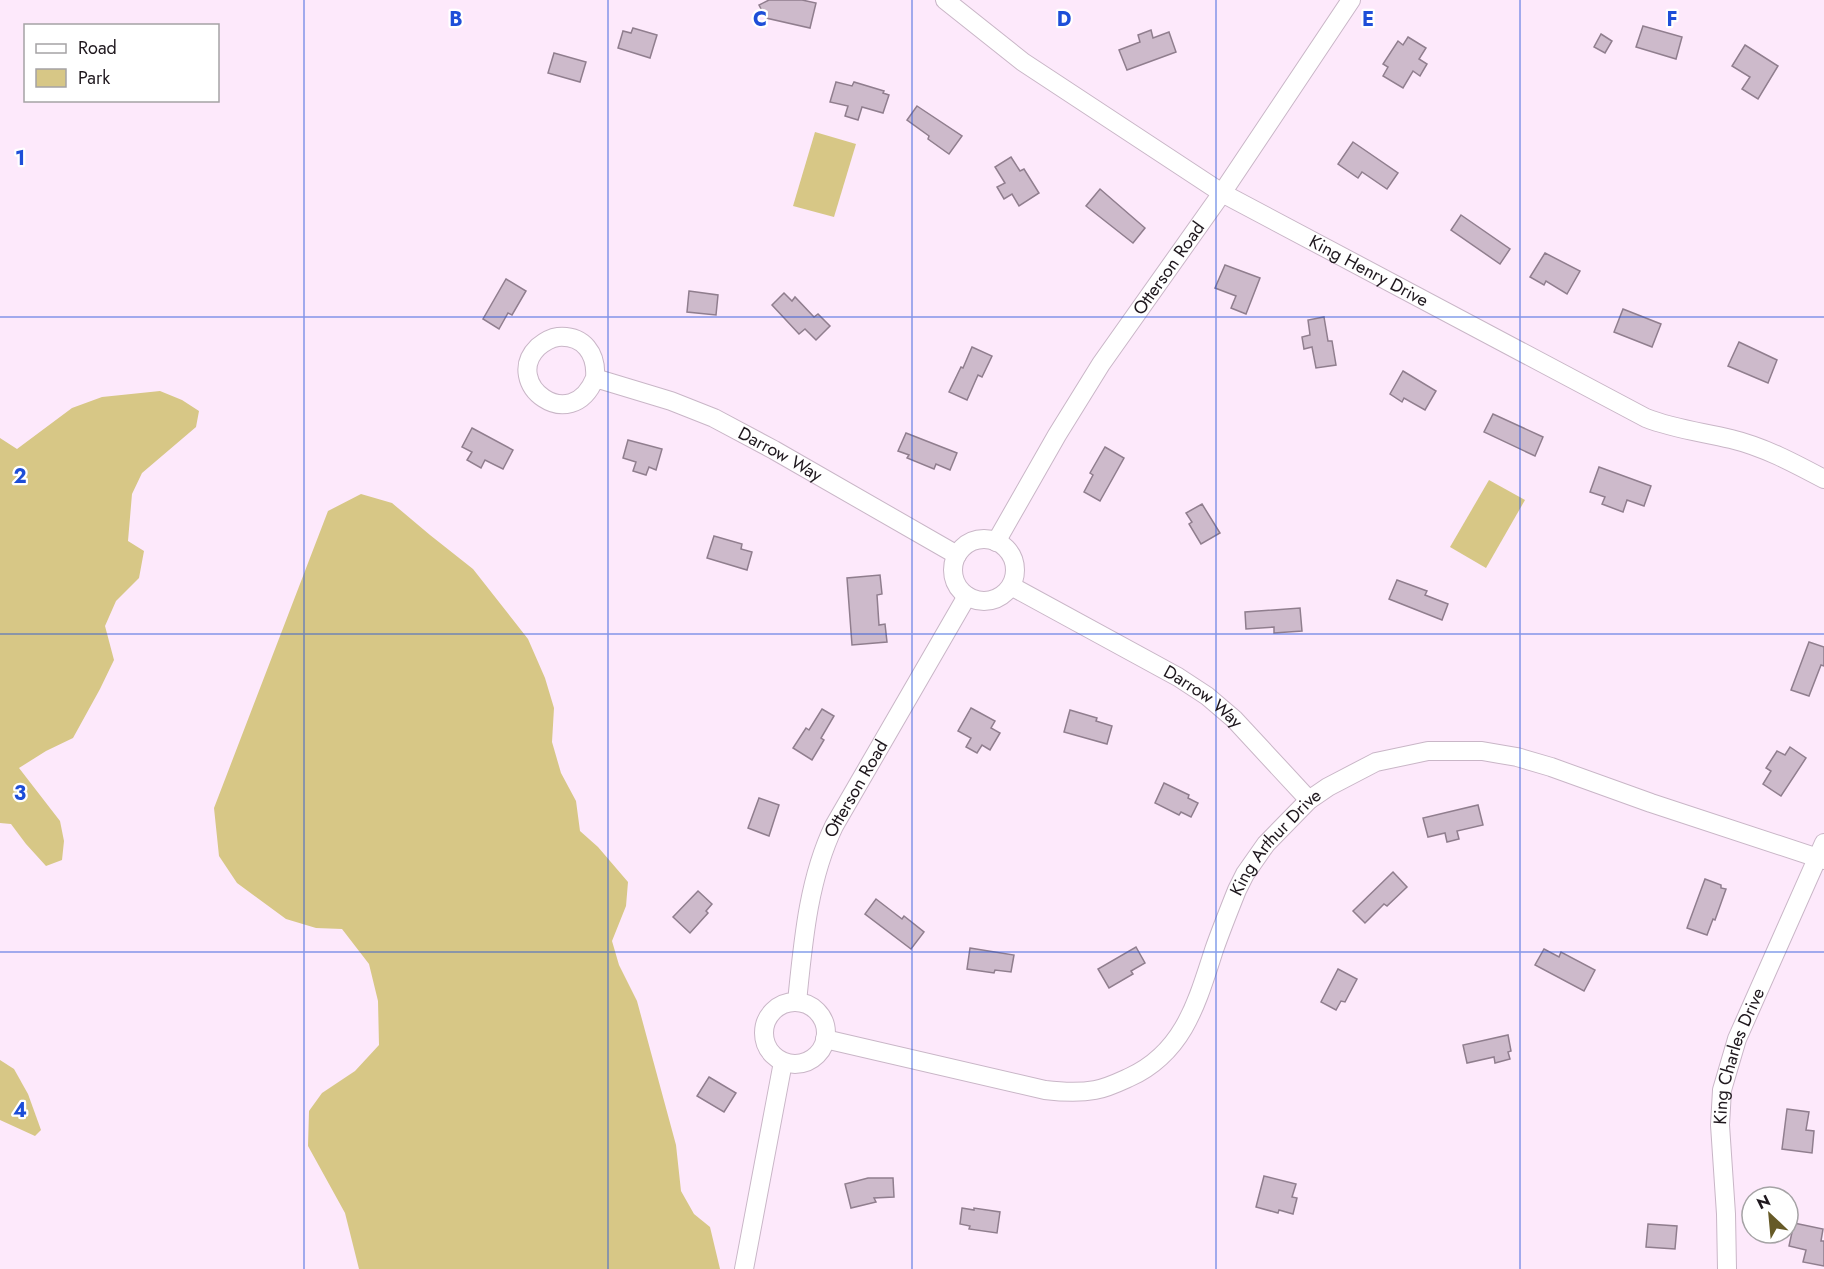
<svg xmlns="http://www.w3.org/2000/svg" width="1824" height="1269" font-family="Jost,sans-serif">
  <rect width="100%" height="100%" fill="#fde9fb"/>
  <!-- green -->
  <g fill="#d7c786">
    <polygon points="815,132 856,144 834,217 793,206"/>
    <polygon points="160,391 182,400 199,411 196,427 142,473 132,494 128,541 144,551 139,578 116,601 105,626 114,660 100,689 73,738 46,751 19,768 60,821 64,841 62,860 46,866 26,844 11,824 0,823 0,438 17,449 72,408 102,397"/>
    <polygon points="1489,480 1525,500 1486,568 1450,547"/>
    <polygon points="361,494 392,503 430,535 473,569 528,639 545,678 554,708 552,742 561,773 576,801 580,831 598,847 628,882 626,906 612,941 619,965 637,1001 676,1145 681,1191 694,1214 710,1227 720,1269 359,1269 345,1213 308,1146 309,1111 322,1093 355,1071 379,1045 378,1001 369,964 342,929 316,928 286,919 237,883 219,856 214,808 328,511"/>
    <polygon points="0,1060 14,1069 28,1094 41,1130 35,1136 0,1120"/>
  </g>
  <!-- building -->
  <g fill="#cdbacb" stroke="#907e8e" stroke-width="1.5">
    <polygon points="769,0 802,0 816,3 810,28 766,18 759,5"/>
    <polygon points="1643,26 1682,37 1676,59 1636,47"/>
    <polygon points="633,28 657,35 650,58 618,48 623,31 631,33"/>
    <polygon points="1151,30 1153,38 1169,32 1176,52 1127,70 1119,50 1140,42 1138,35"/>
    <polygon points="1601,34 1612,41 1605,53 1594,47"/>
    <polygon points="1408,37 1426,48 1419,59 1427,64 1420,76 1413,71 1403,88 1383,76 1388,67 1383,64 1398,41 1403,45"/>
    <polygon points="1745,45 1778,66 1758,99 1742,89 1750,77 1732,66"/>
    <polygon points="554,53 586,62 580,82 548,73"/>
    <polygon points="836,82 852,86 854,82 884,91 883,93 889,95 883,113 862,107 858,120 845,116 848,106 830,102"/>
    <polygon points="917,106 962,136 949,154 928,139 929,136 907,120"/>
    <polygon points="1353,142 1398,173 1387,189 1362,172 1358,178 1338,164"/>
    <polygon points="1011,157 1020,171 1024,169 1039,193 1019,206 1012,194 1004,199 997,187 1005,183 995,167"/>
    <polygon points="1100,189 1145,228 1133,243 1086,206"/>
    <polygon points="1461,215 1510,249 1500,264 1451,230"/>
    <polygon points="1545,253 1580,271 1567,294 1546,281 1544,285 1530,277"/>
    <polygon points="1225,265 1260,278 1246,314 1231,308 1236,296 1215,288"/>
    <polygon points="506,279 526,291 512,315 508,313 499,329 483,319"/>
    <polygon points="689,291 718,295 716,315 687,312"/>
    <polygon points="784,293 792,301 795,297 814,317 818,314 830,326 816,340 805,329 799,334 772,305"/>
    <polygon points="1623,309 1661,324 1652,347 1614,332"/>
    <polygon points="1324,317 1328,341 1332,341 1336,365 1316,368 1312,347 1304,349 1302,337 1310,335 1308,320"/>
    <polygon points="1739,342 1777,360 1768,383 1728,366"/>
    <polygon points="972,347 992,356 982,377 978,375 967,400 949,392 961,367 963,368"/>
    <polygon points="1403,371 1436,391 1425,410 1404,398 1402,402 1390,394"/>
    <polygon points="1493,414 1543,437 1535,456 1484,432"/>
    <polygon points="472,428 513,450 503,469 485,460 481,468 467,460 472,452 462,447"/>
    <polygon points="906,433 957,453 950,470 936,464 934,469 907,458 909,455 898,451"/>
    <polygon points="628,440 662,449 656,470 649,467 646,475 633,471 636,462 623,458"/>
    <polygon points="1105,447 1124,458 1100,501 1084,492 1093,475 1090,473"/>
    <polygon points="1599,467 1651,486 1644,506 1627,500 1623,512 1602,504 1605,497 1590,492"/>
    <polygon points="1202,504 1220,533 1201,544 1189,524 1192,522 1186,513"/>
    <polygon points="714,536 742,544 741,549 752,552 747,570 707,558"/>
    <polygon points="880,575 882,594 877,595 879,625 885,624 887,642 852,645 847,578"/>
    <polygon points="1397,580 1427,591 1425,595 1448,604 1442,620 1389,599"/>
    <polygon points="1300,608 1302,631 1274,633 1274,627 1246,629 1245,612"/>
    <polygon points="1809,642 1824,647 1824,666 1821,665 1809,696 1791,690"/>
    <polygon points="971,708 995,721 991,728 1000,733 990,750 982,745 977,753 966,747 971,738 958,731"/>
    <polygon points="822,709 834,716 821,738 824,740 812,760 793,748 806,728 809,730"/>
    <polygon points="1070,710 1097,718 1096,721 1112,726 1107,744 1064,732"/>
    <polygon points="1790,747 1806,758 1781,796 1763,784 1771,771 1766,768 1777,751 1785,755"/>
    <polygon points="1164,783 1189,795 1188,798 1198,803 1191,817 1181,812 1179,815 1155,803"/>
    <polygon points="759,798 779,805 769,836 748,828"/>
    <polygon points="1478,805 1483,825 1457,831 1459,839 1447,842 1445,833 1428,837 1423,818"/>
    <polygon points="1393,872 1407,887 1387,906 1384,904 1365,923 1353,911"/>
    <polygon points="1705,879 1721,885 1721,888 1726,889 1715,920 1713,919 1707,935 1687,928"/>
    <polygon points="698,891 712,904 706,911 708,913 690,933 673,917"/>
    <polygon points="876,899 902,919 904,916 924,932 911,949 865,914"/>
    <polygon points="1136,947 1145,963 1131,971 1133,974 1109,988 1098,969"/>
    <polygon points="970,948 1014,955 1011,972 995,970 994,973 967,969"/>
    <polygon points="1544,949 1559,957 1561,952 1595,970 1584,991 1535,965"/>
    <polygon points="1338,969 1357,979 1345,1002 1341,1001 1336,1010 1321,1002"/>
    <polygon points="1508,1035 1511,1051 1508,1052 1510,1059 1495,1063 1494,1057 1467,1063 1463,1045"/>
    <polygon points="709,1077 736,1093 724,1112 697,1096"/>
    <polygon points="1787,1109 1809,1112 1806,1130 1814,1131 1812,1153 1782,1149"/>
    <polygon points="1264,1176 1296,1184 1292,1197 1297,1198 1293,1214 1279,1210 1278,1213 1256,1207"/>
    <polygon points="868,1178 893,1178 894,1197 874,1198 876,1202 851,1208 845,1184"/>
    <polygon points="962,1208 974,1210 974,1208 1000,1212 997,1233 969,1229 970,1226 960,1224"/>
    <polygon points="1794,1223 1823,1229 1821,1241 1824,1241 1824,1266 1803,1262 1806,1250 1789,1246"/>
    <polygon points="1648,1224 1677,1226 1675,1249 1646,1247"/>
  </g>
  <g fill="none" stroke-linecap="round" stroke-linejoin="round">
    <!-- street casing -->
    <g stroke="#c9b6c7" stroke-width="20">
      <g id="street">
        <path id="s1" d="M 945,0 L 1023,62 L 1222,193 L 1646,418 C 1674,429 1702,432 1731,439 C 1764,447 1794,463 1824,479"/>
        <path id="s2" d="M 595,378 C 571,437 501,383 538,347 C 544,342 550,338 558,337 C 584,335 597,354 595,378 L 671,401 L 714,418 L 774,450 L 957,555"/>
        <circle cx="984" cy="570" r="31"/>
        <path id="s3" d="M 996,542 L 1057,435 L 1101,364 L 1222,193 L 1351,0"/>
        <path id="s4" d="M 1011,586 L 1178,677 L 1207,696 L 1234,719 L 1309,800"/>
        <circle cx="795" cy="1033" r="31"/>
        <path id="s5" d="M 797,1002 C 803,943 808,880 834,826 L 967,596"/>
        <path id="s6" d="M 825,1039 L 1045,1090 C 1062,1092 1079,1093 1095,1090 C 1107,1088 1119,1082 1130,1077 C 1184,1052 1197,1002 1214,950 C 1221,930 1229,910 1237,890 L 1245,874 L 1266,844 L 1309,800 L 1328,787 L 1376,762 L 1428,751 L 1482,751 L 1517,757 L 1551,767 L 1651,803 L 1824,860"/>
        <polyline points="744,1269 783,1062"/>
        <path id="s7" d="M 1727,1269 L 1726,1214 L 1720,1125 L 1722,1090 L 1737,1039 L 1824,843"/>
      </g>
    </g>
    <!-- street -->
    <use href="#street" stroke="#fff" stroke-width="18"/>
  </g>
  <!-- grid -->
  <path fill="none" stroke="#1d4ed8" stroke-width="1.5" stroke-opacity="0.55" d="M 304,0 L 304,1269M 608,0 L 608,1269M 912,0 L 912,1269M 1216,0 L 1216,1269M 1520,0 L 1520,1269M 0,317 L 1824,317M 0,634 L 1824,634M 0,952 L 1824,952"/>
  <g text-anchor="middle" stroke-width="4.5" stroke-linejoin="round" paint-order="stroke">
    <!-- street labels -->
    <g font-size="18" fill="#1f181e" stroke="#fff">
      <text dy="6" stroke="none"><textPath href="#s3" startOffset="324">Otterson Road</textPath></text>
      <text dy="6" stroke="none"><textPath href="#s1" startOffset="504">King Henry Drive</textPath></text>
      <text dy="6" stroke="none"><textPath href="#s2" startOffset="412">Darrow Way</textPath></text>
      <text dy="6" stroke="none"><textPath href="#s4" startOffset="222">Darrow Way</textPath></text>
      <text dy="6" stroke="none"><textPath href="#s5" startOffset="224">Otterson Road</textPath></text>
      <text dy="6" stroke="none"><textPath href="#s6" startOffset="597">King Arthur Drive</textPath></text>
      <text dy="6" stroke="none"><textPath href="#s7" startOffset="216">King Charles Drive</textPath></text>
    </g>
  </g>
  <g font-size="20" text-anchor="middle" font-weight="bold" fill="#1d4ed8" stroke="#fff" stroke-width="4.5" stroke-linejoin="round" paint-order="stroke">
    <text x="456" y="26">B</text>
    <text x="760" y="26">C</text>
    <text x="1064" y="26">D</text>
    <text x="1368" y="26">E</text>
    <text x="1672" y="26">F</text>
    <text x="20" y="165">1</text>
    <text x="20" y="483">2</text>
    <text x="20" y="800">3</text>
    <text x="20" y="1117">4</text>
  </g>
  <!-- legend -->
  <rect x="24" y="24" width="195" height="78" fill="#ffffff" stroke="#a5a3a5" stroke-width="1.5"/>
  <rect x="36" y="44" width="30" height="9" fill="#ffffff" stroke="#a5a3a5" stroke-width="1.5"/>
  <text x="78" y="54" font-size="18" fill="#1f181e">Road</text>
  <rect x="36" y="69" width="30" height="18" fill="#d7c786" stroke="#a5a3a5" stroke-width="1.5"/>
  <text x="78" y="84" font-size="18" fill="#1f181e">Park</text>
  <!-- north arrow -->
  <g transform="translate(1770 1215) rotate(334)"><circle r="28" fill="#ffffff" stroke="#a5a3a5" stroke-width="1.5"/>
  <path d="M0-4.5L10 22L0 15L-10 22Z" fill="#665a27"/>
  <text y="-9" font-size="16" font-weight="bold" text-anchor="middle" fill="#1f181e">N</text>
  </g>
</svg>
